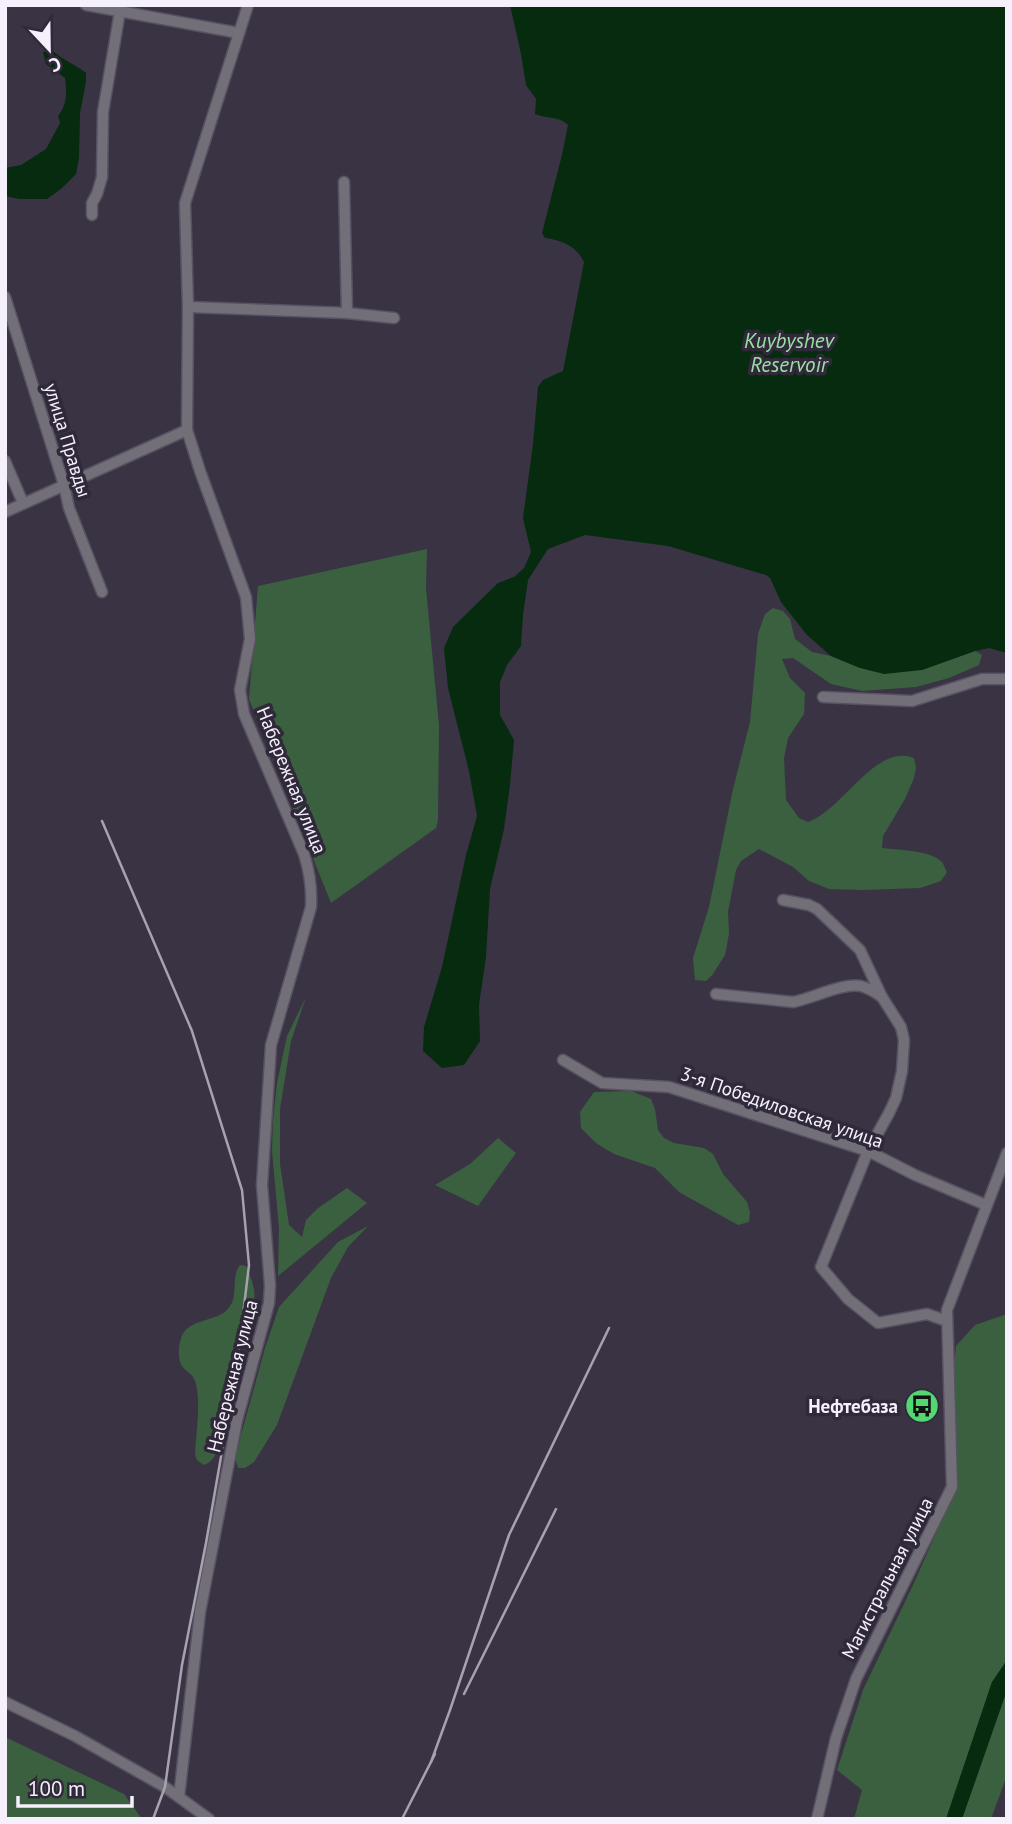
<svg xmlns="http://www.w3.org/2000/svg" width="1012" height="1824" font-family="'PT Sans',sans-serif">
  <rect width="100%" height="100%" fill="#3a3344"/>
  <!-- green -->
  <g fill="#3a6040">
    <polygon points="427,549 426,588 439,726 438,820 436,828 331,903 249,699 258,586"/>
    <path d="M 773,608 L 783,611 L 790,619 L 795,639 L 812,652 L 831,656 L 860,668 L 922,670 L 975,651 L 982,655 L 979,665 L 949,678 L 916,687 L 862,691 L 831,684 L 793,658 L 782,659 L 790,678 L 805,693 L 804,714 L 788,738 L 784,758 L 786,800 L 799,818 L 808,822 C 843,810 875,743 914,758 L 916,768 L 914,778 L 905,799 L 883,836 L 882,848 C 897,850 931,850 942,862 C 943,863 946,871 947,872 L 941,881 L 920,888 L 862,890 L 829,889 L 809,881 L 793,867 L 759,849 L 741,861 L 736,870 L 728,912 L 729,934 L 725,955 L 713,974 L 706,981 L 695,980 L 693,958 L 709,907 L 733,789 L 750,722 L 758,634 L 765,614 Z"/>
    <polygon points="306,997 291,1041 280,1109 280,1164 289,1225 302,1237 306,1220 317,1209 347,1188 367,1203 278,1276 279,1228 272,1151 273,1120 277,1083 287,1036"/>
    <polygon points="631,1091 651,1099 655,1109 658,1130 664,1138 674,1143 704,1148 713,1154 723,1174 747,1202 750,1212 749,1222 738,1225 679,1192 655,1168 614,1154 596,1143 581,1128 580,1112 594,1092"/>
    <polygon points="498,1138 516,1153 478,1206 435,1185 470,1164"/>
    <polygon points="368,1226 348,1247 331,1278 277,1425 254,1462 245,1468 238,1468 235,1457 265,1348 279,1307 338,1242"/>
    <path d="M 240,1265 L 246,1266 C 251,1278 256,1288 254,1302 C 251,1317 238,1327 235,1341 C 226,1377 225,1414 218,1450 C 214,1457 212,1462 204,1465 L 197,1460 L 195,1455 C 196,1432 201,1406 196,1384 C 192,1367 177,1375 179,1347 C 180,1342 181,1336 184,1332 C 194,1319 216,1321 227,1310 C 240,1297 230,1277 240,1265 Z"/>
    <polygon points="1007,1314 1007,1660 992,1682 946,1819 854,1819 862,1790 837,1770 863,1690 914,1583 956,1488 953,1377 956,1346 975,1325"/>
    <polygon points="1007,1690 1007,1775 991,1819 962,1819"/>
    <polygon points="5,1737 124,1794 142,1819 5,1819"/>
  </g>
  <!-- water -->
  <g fill="#062b0f">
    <path d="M 510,5 L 1007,5 L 1007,653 L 989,648 L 975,651 L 922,670 L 884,674 L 860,668 L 831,656 L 807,635 L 781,602 L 770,578 L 766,575 L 668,546 L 585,535 L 548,549 L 528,580 L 523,615 L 521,646 L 507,665 L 500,682 L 500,715 L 514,740 L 510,785 L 504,829 L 490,889 L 486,957 L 479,1005 L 480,1041 L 464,1065 L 442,1068 L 423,1051 L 424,1027 L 442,967 L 466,855 L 477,816 L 469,771 L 448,688 L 444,648 L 453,627 L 498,583 L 514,577 L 524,568 L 531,552 L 523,518 L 533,444 L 538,387 L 543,380 L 563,371 L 584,262 C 576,246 562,240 545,238 L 542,233 L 562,155 L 568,125 C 560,116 546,119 535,114 L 536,99 L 526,85 L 521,54 Z"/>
    <path d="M 52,50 C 62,60 75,64 86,73 L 86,82 L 80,113 L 79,158 L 76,174 L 61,189 L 47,199 L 19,199 L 5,196 L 5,168 L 21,165 L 46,149 L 60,123 L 58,116 C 67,105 67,92 65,78 L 46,64 L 43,52 Z"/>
    <polygon points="1007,1660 1007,1690 962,1819 946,1819 992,1682"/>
  </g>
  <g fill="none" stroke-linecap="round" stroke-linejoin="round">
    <!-- minor casing -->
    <g stroke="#585161" stroke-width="13">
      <g id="minor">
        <polyline points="86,5 239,33"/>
        <polyline points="344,182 347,313"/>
        <polyline points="92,215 92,203 97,194 102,177 103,112 120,11"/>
        <polyline points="5,297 64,485 69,508 102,592"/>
        <polyline points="188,307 347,313 394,318"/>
        <polyline points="5,461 23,503"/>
        <polyline points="5,512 187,430"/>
        <polyline points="823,697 912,701 982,679 1007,679"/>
        <polyline points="783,900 809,905 817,909 860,950 882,997 901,1027 904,1040 902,1071 896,1098 889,1113 868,1151 821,1267 848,1299 878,1323 927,1314 947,1321"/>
        <path d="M 716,994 L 793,1002 C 814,998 841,983 861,986 C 869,988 876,993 882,997"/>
        <polyline points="563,1060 602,1083 669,1087 868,1151 915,1175 986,1205"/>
        <polyline points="5,1702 75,1736 165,1787 209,1819"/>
        <path d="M 179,1797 L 200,1612 L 237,1420 L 269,1303 L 270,1285 L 262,1185 L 271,1045 L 311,907 C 312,888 310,873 304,854 L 244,714 L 240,690 L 250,639 L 246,597 L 200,471 L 187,430 L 188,307 L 185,203 L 248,5"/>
        <polyline points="817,1819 836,1738 856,1679 952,1487 947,1310 1007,1153"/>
      </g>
    </g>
    <!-- minor -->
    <use href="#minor" stroke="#736f78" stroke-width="10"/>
    <!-- rail -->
    <g stroke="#a8a2b0" stroke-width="2.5">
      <polyline points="102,821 192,1031 242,1190 249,1265 237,1365 206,1543 182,1665 165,1787 153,1819"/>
      <polyline points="464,1694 556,1509"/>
      <polyline points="431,1762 450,1710 509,1535 609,1328"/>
      <polyline points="402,1819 435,1754"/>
    </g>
  </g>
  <!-- icons -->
  <defs>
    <g id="bus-disc" transform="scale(1.75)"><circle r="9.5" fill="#54d672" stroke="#30293a"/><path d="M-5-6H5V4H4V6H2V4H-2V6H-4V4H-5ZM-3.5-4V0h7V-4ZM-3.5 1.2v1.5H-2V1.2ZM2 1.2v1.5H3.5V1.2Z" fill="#111"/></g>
  </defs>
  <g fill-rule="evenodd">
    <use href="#bus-disc" x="922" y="1406"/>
  </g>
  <g text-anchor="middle" stroke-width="7" stroke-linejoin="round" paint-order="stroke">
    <!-- street labels -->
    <g font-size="19" fill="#f5f0fc" stroke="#30293a">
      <text transform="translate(68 440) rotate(73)" y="7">улица Правды</text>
      <text transform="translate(292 780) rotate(68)" y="7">Набережная улица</text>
      <text transform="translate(782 1107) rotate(19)" y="7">3-я Победиловская улица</text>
      <text transform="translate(232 1376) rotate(-76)" y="7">Набережная улица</text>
      <text transform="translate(887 1578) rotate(-63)" y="7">Магистральная улица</text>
    </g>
    <!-- poi labels -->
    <g font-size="19" font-weight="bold" fill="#f5f0fc" stroke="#30293a" text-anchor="end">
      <text x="898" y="1413">Нефтебаза</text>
    </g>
    <!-- water labels -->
    <g font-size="21" font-style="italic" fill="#99e0a3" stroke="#30293a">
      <text x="789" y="348">Kuybyshev<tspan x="789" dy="24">Reservoir</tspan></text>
    </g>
  </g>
  <!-- border -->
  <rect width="1012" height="1824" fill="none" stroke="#f5f0fc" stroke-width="14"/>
  <!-- north arrow -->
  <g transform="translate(49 49) rotate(158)" stroke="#30293a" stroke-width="5" paint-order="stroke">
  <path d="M0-5L12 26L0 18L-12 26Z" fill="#f5f0fc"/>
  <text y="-10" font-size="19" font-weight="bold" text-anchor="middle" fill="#f5f0fc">С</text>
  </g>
  <!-- scale -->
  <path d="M18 1796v10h114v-10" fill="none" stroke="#f5f0fc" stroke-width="3.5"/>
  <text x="28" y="1796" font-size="21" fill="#f5f0fc" stroke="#30293a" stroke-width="5" paint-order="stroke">100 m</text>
</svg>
